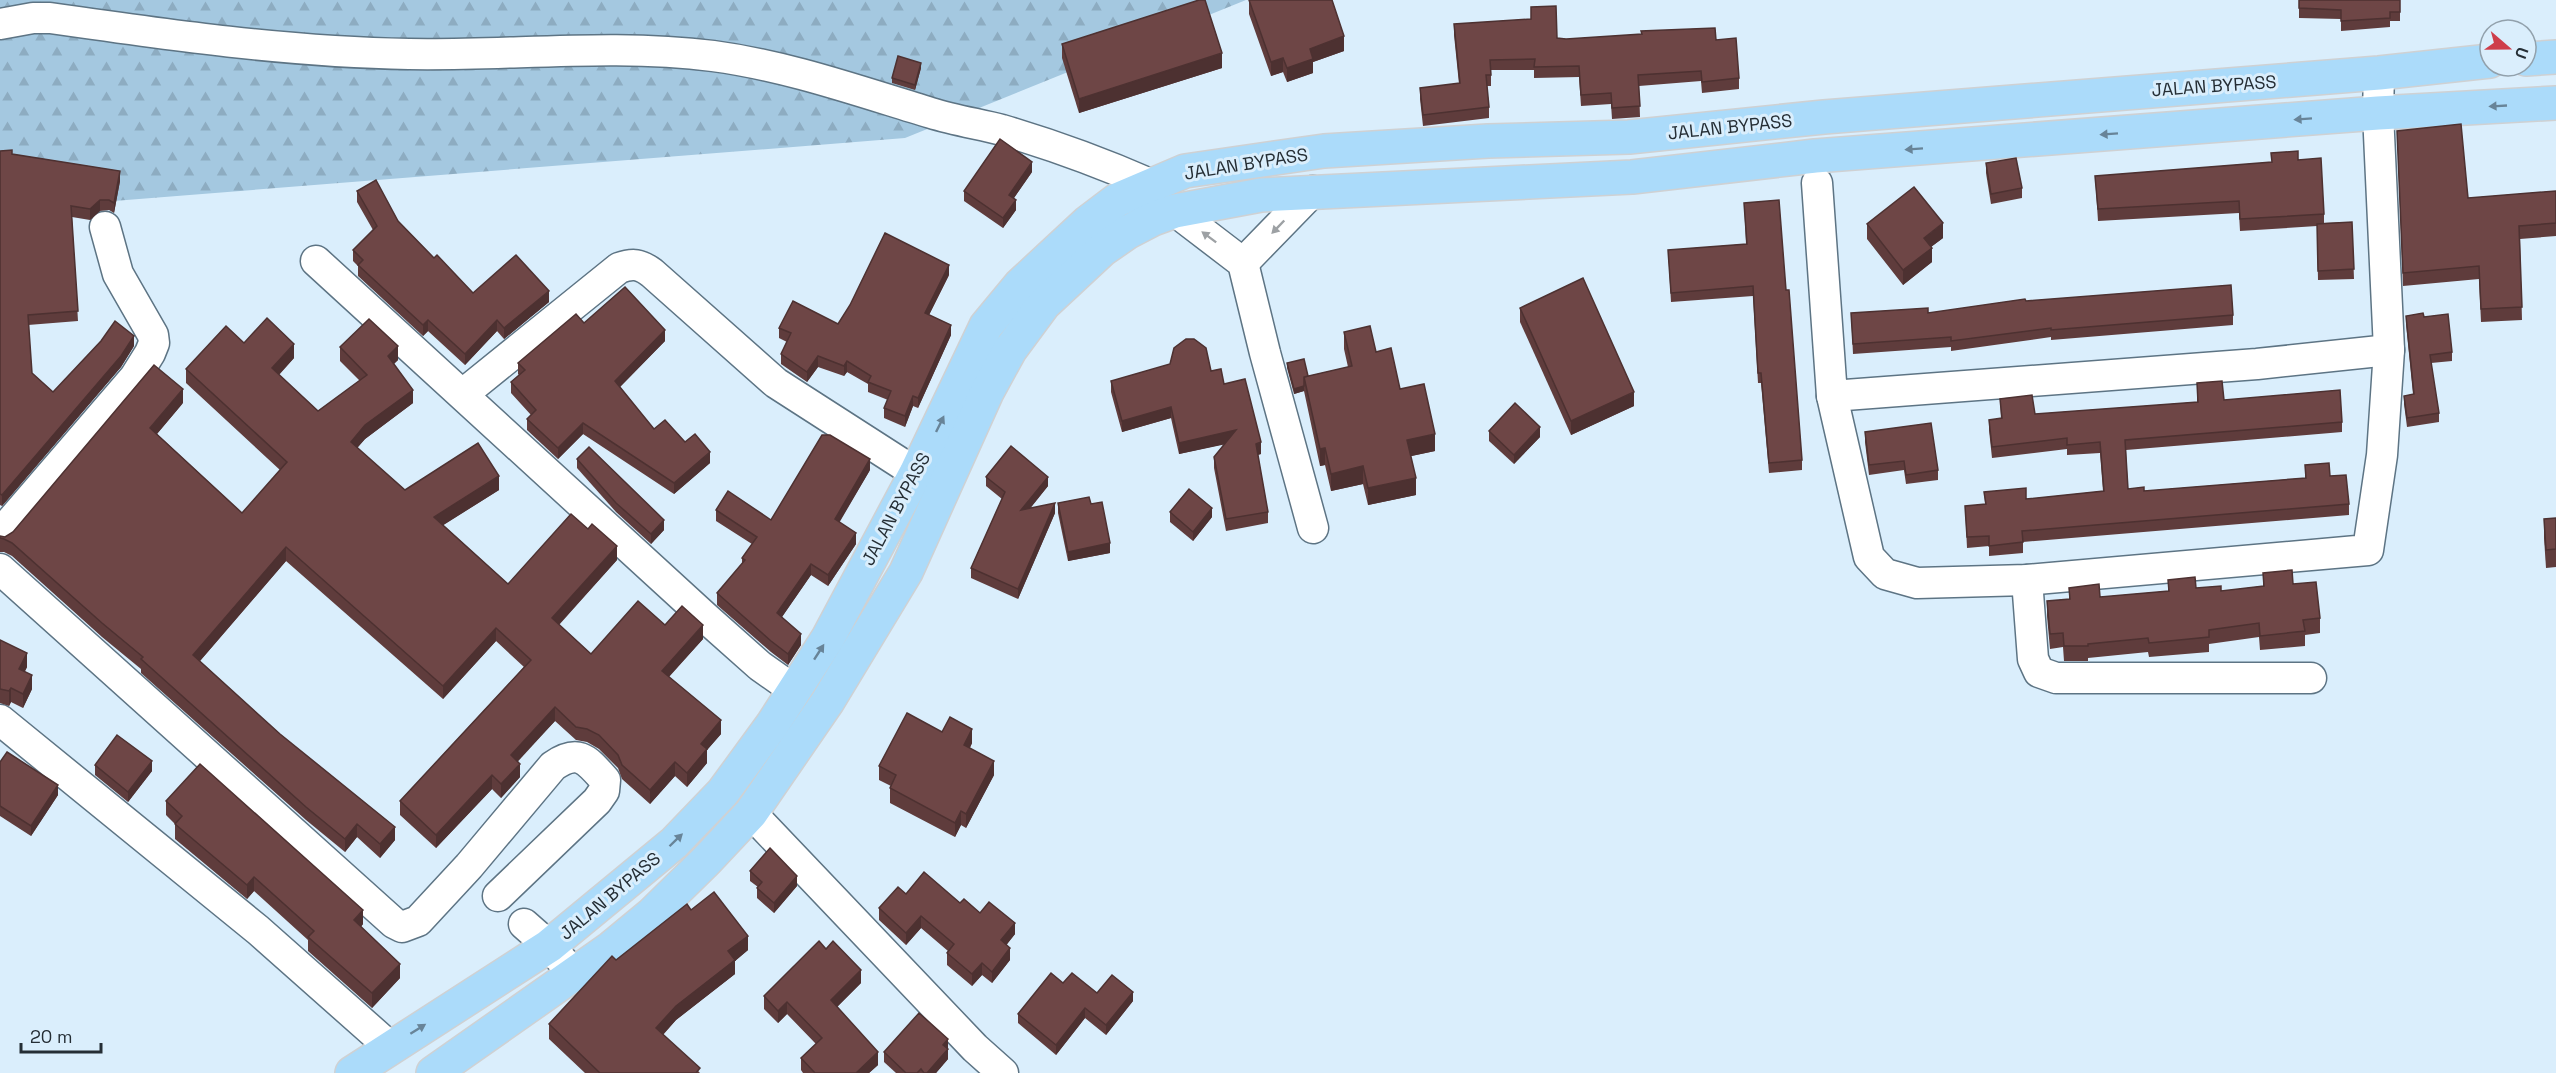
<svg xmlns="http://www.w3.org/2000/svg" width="2556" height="1073" font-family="'Space Grotesk',sans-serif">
  <defs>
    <pattern id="forest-firs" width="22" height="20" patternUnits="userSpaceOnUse" patternTransform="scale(1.5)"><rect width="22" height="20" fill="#a4c8e0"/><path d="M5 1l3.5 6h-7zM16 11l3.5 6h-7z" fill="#8dacc1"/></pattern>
  </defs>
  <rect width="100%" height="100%" fill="#daeefc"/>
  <!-- forest -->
  <polygon fill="url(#forest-firs)" points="0,0 1246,0 905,138 0,210"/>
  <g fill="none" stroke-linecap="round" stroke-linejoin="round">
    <!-- minor casing -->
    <g stroke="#5d7484" stroke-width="33">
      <g id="minor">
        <path d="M 0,24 L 33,18 L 50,18 C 169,35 288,52 409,54 C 510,56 611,43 713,56 C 788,66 858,91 931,113 C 954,120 978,124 1002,130 C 1053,145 1102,163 1150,184"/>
        <polyline points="1817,183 1832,396 2257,364 2389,350 2378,113 2379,73"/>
        <polyline points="1175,211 1243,263 1265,353 1313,528"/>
        <polyline points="316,261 706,618 760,666 794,690"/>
        <polyline points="1243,263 1313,191"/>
        <path d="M 463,394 L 619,268 C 633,263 640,264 652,273 L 776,383 L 916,473"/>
        <polyline points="1832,396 1869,557 1885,574 1917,583 2027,580 2368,550 2382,455 2389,350"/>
        <polyline points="0,534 135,377 150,353 154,343 153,335 118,274 105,227"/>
        <path d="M 0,569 L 394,923 L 402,927 L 418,921 L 469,866 L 553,766 C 579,748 587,760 605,780 L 604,791 L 597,801 L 498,896"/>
        <polyline points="2027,580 2033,659 2039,672 2056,678 2311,678"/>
        <polyline points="0,720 258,930 390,1047"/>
        <polyline points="751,813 975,1048 1003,1073"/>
        <polyline points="524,924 549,946 575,975"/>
      </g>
    </g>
    <!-- highway casing -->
    <g stroke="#cfd1d3" stroke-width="36">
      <g id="highway">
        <polyline points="2526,59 2556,57"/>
        <polyline points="352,1073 549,946 674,843 723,792 772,725 828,638 916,473 986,326 1020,285 1088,222 1117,200 1185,171 1324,151 1488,141 1629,137 1824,117 2379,73 2490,61"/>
        <polyline points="433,1073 611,948 651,915 706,861 751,813 828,701 906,572 987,392 1010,350 1044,304 1102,250 1128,232 1153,219 1175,211 1261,195 1632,177 1815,156 2378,113 2556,103"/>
      </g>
    </g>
    <!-- minor -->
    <use href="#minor" stroke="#fff" stroke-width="30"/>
    <!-- highway -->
    <use href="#highway" stroke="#abdbfa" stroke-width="33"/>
  </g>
  <!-- wall -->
  <g fill="#5f3c3c">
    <polygon points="1249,0 1344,51 1313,62 1313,73 1287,82 1283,72 1271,76 1249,14"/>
    <polygon points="2299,0 2400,0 2400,21 2390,21 2390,27 2341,31 2341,19 2299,18"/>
    <polygon points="1454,24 1566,39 1716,40 1739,78 1739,89 1702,93 1701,81 1639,86 1640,117 1612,119 1611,104 1581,106 1579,77 1534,78 1534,70 1491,70 1491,86 1487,86 1489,107 1489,118 1423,126 1420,99 1420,88 1459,84 1454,35"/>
    <polygon points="1062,44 1222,68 1079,113 1062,58"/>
    <polygon points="921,68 915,90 892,83 892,78"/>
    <polygon points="2397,131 2468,198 2556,191 2556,236 2520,239 2522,320 2481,322 2479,279 2403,286"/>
    <polygon points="0,151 120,181 114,213 109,210 100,211 90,220 72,217 78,321 28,325 32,373 53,392 134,346 121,367 2,506 0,505"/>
    <polygon points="2298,160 2324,214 2324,223 2352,222 2354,279 2318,280 2317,226 2240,231 2239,213 2098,221 2095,176"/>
    <polygon points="1986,163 2022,188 2022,198 1991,204 1986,173"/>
    <polygon points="1032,172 1014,198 1016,210 1003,228 964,201 964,191"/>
    <polygon points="357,191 398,221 434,258 473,293 549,302 504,339 497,331 465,365 428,331 423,336 358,276 358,266 353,261 353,250 373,230 357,202"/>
    <polygon points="1744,203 1786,290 1802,460 1802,470 1769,473 1761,383 1758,383 1753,296 1671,302 1668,250 1746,244"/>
    <polygon points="1867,224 1943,238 1931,247 1932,262 1903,285 1867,239"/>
    <polygon points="949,275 929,315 951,335 918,408 913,406 905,427 884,418 884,408 888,400 868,392 868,384 847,372 844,376 818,367 807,382 781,364 781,354 787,342 779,338 779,328 838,324"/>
    <polygon points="2026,301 2233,315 2233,325 2051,340 2051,337 1951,351 1951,347 1853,354 1851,313 1928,313"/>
    <polygon points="1520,308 1634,406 1571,435 1520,322"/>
    <polygon points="2406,316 2424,317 2452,352 2452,361 2431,363 2439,413 2439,422 2407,427 2404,404 2404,396 2413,394 2406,324"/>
    <polygon points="584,323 665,341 620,387 654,429 685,442 710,463 674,494 583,434 558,459 527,430 527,419 531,415 511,393 511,382 519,375 518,374 518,363"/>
    <polygon points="1344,332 1376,352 1400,389 1435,451 1411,456 1416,495 1368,505 1363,484 1331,491 1325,465 1320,466 1304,391 1294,394 1287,368 1287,363 1308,376 1348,367 1344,349"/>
    <polygon points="244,343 294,358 279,375 318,411 360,381 340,361 340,347 398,360 394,364 413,403 365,439 357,448 405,490 499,490 443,525 508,584 617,560 559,625 591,654 665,625 703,639 669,677 721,734 707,750 707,763 687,787 675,776 650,804 622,779 618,768 599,749 587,742 576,740 555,721 517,761 520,777 501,798 492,789 436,848 400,815 400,801 524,667 496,641 443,699 286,561 200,661 395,840 380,858 357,837 345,852 306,820 141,673 141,669 102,637 12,556 4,552 0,552 0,536 5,537 13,532 183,403 157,434 242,513 280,470 186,383 186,369"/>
    <polygon points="1211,371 1224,384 1261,454 1258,455 1268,512 1268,523 1226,531 1214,468 1214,457 1224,444 1179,454 1171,418 1122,432 1111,392 1111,381"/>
    <polygon points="2197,383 2224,400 2342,422 2342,432 2126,450 2128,489 2144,491 2305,478 2305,465 2330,476 2349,504 2349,515 2023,542 2023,553 1989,556 1989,546 1967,548 1965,506 1985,504 1984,492 2026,499 2103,491 2100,453 2067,455 2067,449 1992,458 1989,430 1989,420 2001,419 2000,399 2035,414 2197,402"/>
    <polygon points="1489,431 1540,437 1514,464 1489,441"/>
    <polygon points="1865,432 1938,470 1938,480 1906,484 1904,470 1869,475 1865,442"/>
    <polygon points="577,459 664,530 651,544 616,512 577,468"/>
    <polygon points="870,470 839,522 856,544 828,586 811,575 782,617 801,645 788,665 771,652 717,605 717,593 742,564 742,558 752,544 716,521 716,510 771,520"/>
    <polygon points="986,477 1048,486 1030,508 1055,513 1018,599 971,578 971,568 1002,499 986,486"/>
    <polygon points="1058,503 1091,504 1110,553 1068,561 1058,513"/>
    <polygon points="1170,512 1212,517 1193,541 1170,522"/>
    <polygon points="2556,518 2556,567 2546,568 2544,538 2544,519"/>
    <polygon points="2263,573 2293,584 2320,618 2320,633 2305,635 2305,646 2260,650 2259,637 2209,644 2209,652 2149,657 2148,652 2088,658 2088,661 2064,661 2063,647 2050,649 2047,616 2047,601 2069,599 2069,588 2100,597 2168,591 2168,580 2196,588 2221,591 2263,586"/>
    <polygon points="0,640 27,667 25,671 32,689 23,708 11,702 9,706 0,703"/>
    <polygon points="942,732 972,743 970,748 994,775 966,828 961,825 955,837 890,803 890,788 891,786 879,780 879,766"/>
    <polygon points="0,762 58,795 31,836 0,816"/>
    <polygon points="95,765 152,771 128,802 95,775"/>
    <polygon points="166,801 363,924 361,927 400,978 372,1008 308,951 308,940 254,891 247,899 175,839 175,824 166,815"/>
    <polygon points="750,871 797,886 774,913 757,898 757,888 758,887 750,881"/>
    <polygon points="960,903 980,913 1015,934 1006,945 1010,960 992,983 982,975 972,986 947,965 947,953 948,951 921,928 906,945 879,920 879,908"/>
    <polygon points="691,910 748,950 735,961 735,974 676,1020 663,1035 700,1073 585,1073 549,1039 549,1024"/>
    <polygon points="861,983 837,1007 878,1065 869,1073 803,1073 801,1070 801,1058 816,1044 787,1014 778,1023 764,1009 764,996"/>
    <polygon points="1063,983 1097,993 1133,1001 1106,1035 1085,1018 1056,1055 1018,1023 1018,1014"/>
    <polygon points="948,1039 948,1059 936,1073 896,1073 884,1062 884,1052"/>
  </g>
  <!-- shaded-wall -->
  <g fill="#4d3131">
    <polygon points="1344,36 1344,51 1313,62 1313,73 1287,82 1287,68 1310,49"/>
    <polygon points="1222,53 1222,68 1079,113 1079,99"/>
    <polygon points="1283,58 1283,72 1271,76 1271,62"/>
    <polygon points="921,63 921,68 915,90 915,85"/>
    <polygon points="1032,162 1032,172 1009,205 1009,195"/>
    <polygon points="120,171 120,181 114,213 114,203"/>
    <polygon points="100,200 100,211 90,220 90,209"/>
    <polygon points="1016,200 1016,210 1003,228 1003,218"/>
    <polygon points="1943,223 1943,238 1924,252 1924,238"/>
    <polygon points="1932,248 1932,262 1903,285 1903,270"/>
    <polygon points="949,265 949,275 925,323 925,313"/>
    <polygon points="549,291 549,302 504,339 504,328"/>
    <polygon points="428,320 428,331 423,336 423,325"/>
    <polygon points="497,320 497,331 465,365 465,354"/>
    <polygon points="951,325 951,335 918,408 918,398"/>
    <polygon points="665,330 665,341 615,392 615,381"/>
    <polygon points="134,336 134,346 121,367 2,506 2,495"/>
    <polygon points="294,344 294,358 272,382 272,368"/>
    <polygon points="398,346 398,360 388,369 388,356"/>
    <polygon points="818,356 818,367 807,382 807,372"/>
    <polygon points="847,361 847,372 844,376 844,366"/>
    <polygon points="1304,386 1304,391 1294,394 1294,389"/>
    <polygon points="183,389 183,403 150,442 150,428"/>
    <polygon points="413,390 413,403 365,439 351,455 351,442 365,425"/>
    <polygon points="1634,392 1634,406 1571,435 1571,421"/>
    <polygon points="913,396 913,406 905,427 905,416"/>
    <polygon points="1171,407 1171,418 1122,432 1122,421"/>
    <polygon points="583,423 583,434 558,459 558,448"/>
    <polygon points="1540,427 1540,437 1514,464 1514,455"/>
    <polygon points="1236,430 1236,442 1179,454 1179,443"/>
    <polygon points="1435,434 1435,451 1407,457 1407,440"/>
    <polygon points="1261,442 1261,454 1256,455 1256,444"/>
    <polygon points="1325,448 1325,465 1320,466 1320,449"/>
    <polygon points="710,452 710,463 674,494 674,483"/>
    <polygon points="870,459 870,470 835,530 835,519"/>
    <polygon points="1363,466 1363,484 1331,491 1331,474"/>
    <polygon points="499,476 499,490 434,531 434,517"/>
    <polygon points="1048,477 1048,486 1021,520 1021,510"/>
    <polygon points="1416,478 1416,495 1368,505 1368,488"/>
    <polygon points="1055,503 1055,513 1018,599 1018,589"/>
    <polygon points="1212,508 1212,517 1193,541 1193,532"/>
    <polygon points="664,520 664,530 651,544 651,534"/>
    <polygon points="856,533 856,544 828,586 828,575"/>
    <polygon points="1110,543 1110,553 1068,561 1068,552"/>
    <polygon points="617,546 617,560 552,632 552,618"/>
    <polygon points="286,547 286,561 193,669 193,655"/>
    <polygon points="811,564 811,575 777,624 777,613"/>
    <polygon points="703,625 703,639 662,684 662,671"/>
    <polygon points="496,628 496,641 443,699 443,686"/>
    <polygon points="801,634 801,645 788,665 788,654"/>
    <polygon points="27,653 27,667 19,683 19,669"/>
    <polygon points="32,675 32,689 23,708 23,694"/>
    <polygon points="11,688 11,702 9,706 9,691"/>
    <polygon points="555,707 555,721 511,769 511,755"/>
    <polygon points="721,720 721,734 707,750 707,763 687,787 687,773 701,744"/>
    <polygon points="972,729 972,743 964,759 964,745"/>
    <polygon points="152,761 152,771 128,802 128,792"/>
    <polygon points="994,761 994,775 966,828 966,814"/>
    <polygon points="675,762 675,776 650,804 650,790"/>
    <polygon points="520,764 520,777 501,798 501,784"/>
    <polygon points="492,775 492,789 436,848 436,835"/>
    <polygon points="58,785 58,795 31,836 31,826"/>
    <polygon points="961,811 961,825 955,837 955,823"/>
    <polygon points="357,824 357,837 345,852 345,839"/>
    <polygon points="395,827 395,840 380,858 380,844"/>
    <polygon points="797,876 797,886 774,913 774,903"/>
    <polygon points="254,877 254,891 247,899 247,885"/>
    <polygon points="363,910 363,924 354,934 354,920"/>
    <polygon points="921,916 921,928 906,945 906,933"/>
    <polygon points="1015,923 1015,934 1001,952 1001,940"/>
    <polygon points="748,936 748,950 735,961 735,974 676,1020 656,1042 656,1028 728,951"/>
    <polygon points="1010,948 1010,960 992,983 992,972"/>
    <polygon points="982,963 982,975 972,986 972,974"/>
    <polygon points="400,964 400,978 372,1008 372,993"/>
    <polygon points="861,970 861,983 831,1013 831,1000"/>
    <polygon points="1133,992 1133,1001 1106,1035 1106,1025"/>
    <polygon points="787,1002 787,1014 778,1023 778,1011"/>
    <polygon points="1085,1008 1085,1018 1056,1055 1056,1045"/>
    <polygon points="948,1039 948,1049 943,1045"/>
    <polygon points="948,1049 948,1059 936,1073 927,1073"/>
    <polygon points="878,1052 878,1065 869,1073 856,1073"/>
  </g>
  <!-- building -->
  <g fill="#6e4646" stroke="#4d3131" stroke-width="1.5">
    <polygon points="1199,0 1205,0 1222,53 1079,99 1062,44"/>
    <polygon points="1249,0 1332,0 1344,36 1310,49 1313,59 1287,68 1283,58 1271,62"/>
    <polygon points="2299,0 2400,0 2400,12 2390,12 2390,18 2341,21 2341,10 2299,8"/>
    <polygon points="1556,6 1557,38 1566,39 1642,34 1641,31 1715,28 1716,40 1736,38 1739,78 1702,82 1701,71 1638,75 1640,106 1612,108 1611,93 1581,95 1579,66 1534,67 1535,59 1490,60 1491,75 1486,75 1489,107 1423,115 1420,88 1460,83 1454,24 1531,19 1531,7"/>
    <polygon points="898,56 921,63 915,85 892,78"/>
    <polygon points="2461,124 2468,198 2556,191 2556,223 2519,226 2522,307 2481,309 2479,266 2403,273 2397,131"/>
    <polygon points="1000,139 1032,162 1009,195 1016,200 1003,218 964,191"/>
    <polygon points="12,150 12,154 120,171 114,203 109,200 100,200 90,209 71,206 78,311 28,315 32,373 53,392 101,341 115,321 134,336 121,356 2,495 0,494 0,151"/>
    <polygon points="2298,151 2298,160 2321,158 2324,214 2240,219 2239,201 2098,209 2095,176 2272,162 2271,153"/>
    <polygon points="2016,158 2022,188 1991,194 1986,163"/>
    <polygon points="376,180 398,221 434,258 437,255 473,293 516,255 549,291 504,328 497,320 465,354 428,320 423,325 358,265 363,260 353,250 377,226 357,191"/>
    <polygon points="1914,187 1943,223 1924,238 1932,248 1903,270 1867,224"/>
    <polygon points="1779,200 1786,290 1789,290 1802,460 1769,463 1761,373 1758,373 1753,286 1671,293 1668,250 1747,244 1744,203"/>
    <polygon points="2352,222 2354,269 2318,271 2317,224"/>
    <polygon points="885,233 949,265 925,313 951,325 918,398 913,396 905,416 884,408 891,391 868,382 871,376 847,361 844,366 818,356 807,372 781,354 791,333 779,328 793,301 838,324 850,305"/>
    <polygon points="1583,278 1634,392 1571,421 1520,308"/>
    <polygon points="2231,285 2233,315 2051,330 2051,328 1951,341 1951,337 1853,344 1851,313 1928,308 1928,313 2025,299 2026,301"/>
    <polygon points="625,287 665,330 615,381 654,429 665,420 685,442 695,434 710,452 674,483 583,423 558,448 527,419 536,410 511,382 525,370 518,363 576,314 584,323"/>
    <polygon points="2423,313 2424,317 2448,314 2452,352 2430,355 2439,413 2407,418 2404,396 2414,394 2406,316"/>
    <polygon points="267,318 294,344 272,368 318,411 367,375 340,347 369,319 398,346 388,356 413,390 365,425 351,442 405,490 478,443 499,476 434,517 508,584 571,514 588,529 592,524 617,546 552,618 591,654 638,601 665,625 682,606 703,625 662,671 721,720 701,744 707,749 687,773 675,762 650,790 622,765 618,755 599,735 587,729 576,727 555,707 511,755 520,764 501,784 492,775 436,835 400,801 531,660 496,628 443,686 286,547 193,655 280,734 395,827 380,844 357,824 345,839 306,807 141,659 143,657 102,623 12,543 4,539 0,538 0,536 5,537 13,532 154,365 183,389 150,428 242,513 287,462 186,369 226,326 244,343"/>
    <polygon points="1370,326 1376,352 1391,348 1400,389 1424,384 1435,434 1407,440 1416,478 1368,488 1363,466 1331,474 1325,448 1320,449 1304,377 1352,366 1344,332"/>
    <polygon points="1186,339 1194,339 1206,348 1211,371 1221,369 1224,384 1245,379 1261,442 1256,444 1268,512 1226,519 1214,457 1236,430 1179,443 1171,407 1122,421 1111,381 1170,364 1174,348"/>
    <polygon points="1304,359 1308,376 1304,377 1304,386 1294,389 1287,363"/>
    <polygon points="2222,381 2224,400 2340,390 2342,422 2125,440 2128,489 2144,487 2144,491 2306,478 2305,465 2329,463 2330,476 2346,475 2349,504 2022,531 2023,542 1989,546 1989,536 1967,537 1965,506 1986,504 1984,492 2026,488 2026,499 2104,491 2100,442 2067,445 2067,438 1992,447 1989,420 2002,418 2000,399 2032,395 2035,414 2198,402 2197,383"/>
    <polygon points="1515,403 1540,427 1514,455 1489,431"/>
    <polygon points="1931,423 1938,470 1906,475 1904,461 1869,465 1865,432"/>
    <polygon points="822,435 830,435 870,459 835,519 856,533 828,575 811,564 777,613 801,634 788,654 771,641 717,593 745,560 742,558 757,537 716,510 728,491 771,520"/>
    <polygon points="1011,446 1048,477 1021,510 1055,503 1018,589 971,568 1005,492 986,477"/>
    <polygon points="589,447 664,520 651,534 616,503 577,459"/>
    <polygon points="1189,489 1212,508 1193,532 1170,512"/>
    <polygon points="1089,497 1091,504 1102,502 1110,543 1068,552 1058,503"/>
    <polygon points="2556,518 2556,549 2546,550 2544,519"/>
    <polygon points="2292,570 2293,584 2316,582 2320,618 2303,620 2305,631 2260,636 2259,623 2209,630 2209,637 2149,643 2148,638 2088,644 2088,646 2064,646 2063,633 2050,634 2047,601 2070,599 2069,588 2099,584 2100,597 2169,591 2168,580 2195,577 2196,588 2221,586 2221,591 2264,586 2263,573"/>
    <polygon points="0,640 27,653 19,669 32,675 23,694 11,688 9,691 0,689"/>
    <polygon points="907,713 942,732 950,717 972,729 964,745 994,761 966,814 961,811 955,823 890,788 896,775 879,766"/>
    <polygon points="117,735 152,761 128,792 95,765"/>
    <polygon points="7,752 58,785 31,826 0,806 0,762"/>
    <polygon points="200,764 363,910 354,920 400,964 372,993 308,937 314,931 254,877 247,885 175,824 182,816 166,801"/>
    <polygon points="770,848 797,876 774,903 757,888 762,882 750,871"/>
    <polygon points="924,872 960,903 964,899 980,913 989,902 1015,923 1001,940 1010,948 992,972 982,963 972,974 947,953 954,944 921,916 906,933 879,908 898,887 906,894"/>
    <polygon points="714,892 748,936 728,951 735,960 676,1006 656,1028 700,1068 696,1073 600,1073 549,1024 612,956 616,960 687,904 691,910"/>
    <polygon points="819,941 826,949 833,941 861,970 831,1000 878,1052 856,1073 815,1073 801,1058 822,1038 787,1002 778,1011 764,996"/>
    <polygon points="1051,973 1063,983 1072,973 1097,993 1112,975 1133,992 1106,1025 1085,1008 1056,1045 1018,1014"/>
    <polygon points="919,1013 948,1039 943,1045 948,1049 927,1073 924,1073 921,1069 917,1073 906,1073 884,1052"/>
  </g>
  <!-- one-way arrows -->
  <defs><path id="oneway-solid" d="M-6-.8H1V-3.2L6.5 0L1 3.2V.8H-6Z" transform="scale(1.5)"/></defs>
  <g fill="#688498">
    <use href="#oneway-solid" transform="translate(2498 106) rotate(177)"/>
    <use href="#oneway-solid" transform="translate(2303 119) rotate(176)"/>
    <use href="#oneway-solid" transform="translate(2109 134) rotate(176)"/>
    <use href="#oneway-solid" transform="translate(1914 149) rotate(176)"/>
    <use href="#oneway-solid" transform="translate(940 424) rotate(-64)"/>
    <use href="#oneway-solid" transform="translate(819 652) rotate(-57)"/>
    <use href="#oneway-solid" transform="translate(676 840) rotate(-44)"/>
    <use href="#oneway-solid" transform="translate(418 1029) rotate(-32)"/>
  </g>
  <g fill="#9da1a4">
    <use href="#oneway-solid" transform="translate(1278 227) rotate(134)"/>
    <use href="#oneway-solid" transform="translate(1209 237) rotate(-143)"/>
  </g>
  <g text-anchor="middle" stroke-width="6" stroke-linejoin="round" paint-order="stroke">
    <!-- street labels -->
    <g font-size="18" fill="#252e35" stroke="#daeefc">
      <text transform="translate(2214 86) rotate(-4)" y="6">JALAN BYPASS</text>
      <text transform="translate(1730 127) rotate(-6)" y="6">JALAN BYPASS</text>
      <text transform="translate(1246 164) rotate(-9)" y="6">JALAN BYPASS</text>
      <text transform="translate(896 509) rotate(-62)" y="6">JALAN BYPASS</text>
      <text transform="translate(610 896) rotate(-40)" y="6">JALAN BYPASS</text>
    </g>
  </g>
  <!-- north arrow -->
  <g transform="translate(2508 48) rotate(110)"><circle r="28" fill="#daeefc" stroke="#92a1ac" stroke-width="1.5"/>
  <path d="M0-4.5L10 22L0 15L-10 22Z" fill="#ce3e4b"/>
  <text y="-9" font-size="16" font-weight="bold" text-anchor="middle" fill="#252e35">U</text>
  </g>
  <!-- scale -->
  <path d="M21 1043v9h80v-9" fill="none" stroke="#252e35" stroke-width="3"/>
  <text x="30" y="1043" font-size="18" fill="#252e35" stroke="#daeefc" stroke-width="4.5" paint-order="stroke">20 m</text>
</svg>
